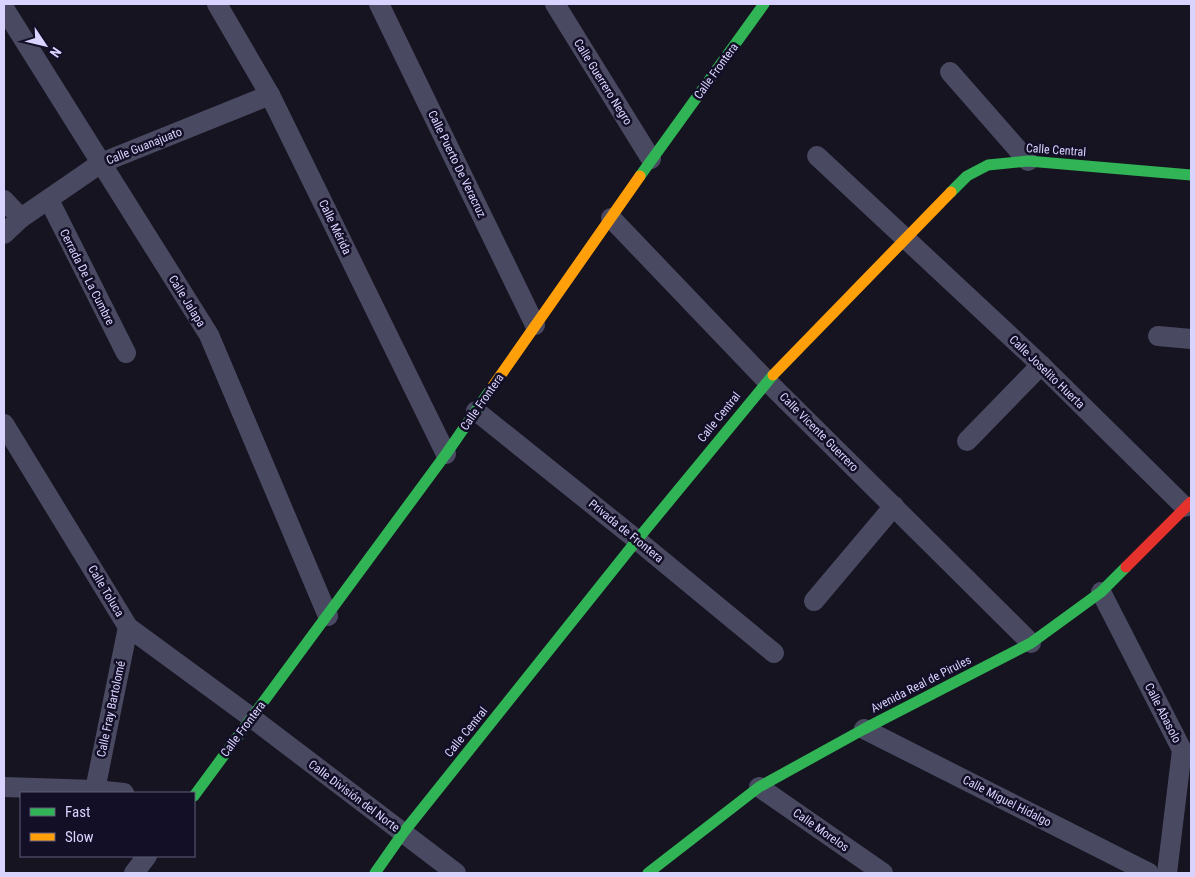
<svg xmlns="http://www.w3.org/2000/svg" width="1195" height="877" font-family="'Roboto Condensed',sans-serif">
  <rect width="100%" height="100%" fill="#161421"/>
  <g fill="none" stroke-linecap="round" stroke-linejoin="round">
    <!-- street -->
    <g stroke="#4a4962" stroke-width="20">
      <polyline points="217,4 270,95 446,454"/>
      <polyline points="379,4 535,325"/>
      <polyline points="555,4 651,159"/>
      <polyline points="4,8 209,335 328,616"/>
      <polyline points="950,72 1028,161"/>
      <polyline points="817,156 1041,365 1185,507"/>
      <polyline points="4,200 21,218"/>
      <polyline points="49,200 126,353"/>
      <polyline points="611,218 767,381 1031,643"/>
      <polyline points="4,234 21,218 101,163 270,95"/>
      <polyline points="1158,336 1191,339"/>
      <polyline points="476,411 637,540 774,653"/>
      <polyline points="4,424 128,627 252,718 456,873"/>
      <polyline points="967,441 1041,365"/>
      <polyline points="1101,592 1182,750 1167,873"/>
      <polyline points="814,601 894,506"/>
      <polyline points="864,729 1149,873"/>
      <polyline points="4,787 95,790 124,793"/>
      <polyline points="759,787 883,873"/>
      <polyline points="95,790 128,627"/>
      <polyline points="134,873 147,856"/>
    </g>
    <!-- fast -->
    <g stroke="#30b455" stroke-width="11">
      <polyline points="640,176 764,4"/>
      <polyline points="951,192 967,176 988,165 1028,161 1191,175"/>
      <polyline points="194,796 446,454 491,389"/>
      <polyline points="375,873 403,833 637,540 773,375"/>
      <polyline points="648,873 759,787 864,729 1031,643 1101,592 1126,567"/>
    </g>
    <!-- slow -->
    <g stroke="#ff9f0a" stroke-width="11">
      <polyline points="773,375 951,192"/>
      <polyline points="491,389 640,176"/>
    </g>
    <!-- jam -->
    <polyline stroke="#e5322d" stroke-width="11" points="1126,567 1191,502"/>
  </g>
  <g text-anchor="middle" stroke-width="5" stroke-linejoin="round" paint-order="stroke">
    <!-- street labels -->
    <g font-size="12" fill="#d9d4ff" stroke="#130f26">
      <text transform="translate(716 71) rotate(-54)" y="4">Calle Frontera</text>
      <text transform="translate(603 82) rotate(58)" y="4">Calle Guerrero Negro</text>
      <text transform="translate(144 146) rotate(-22)" y="4">Calle Guanajuato</text>
      <text transform="translate(1056 150) rotate(4)" y="4">Calle Central</text>
      <text transform="translate(457 164) rotate(64)" y="4">Calle Puerto De Veracruz</text>
      <text transform="translate(335 227) rotate(64)" y="4">Calle Mérida</text>
      <text transform="translate(87 277) rotate(63)" y="4">Cerrada De La Cumbre</text>
      <text transform="translate(187 301) rotate(58)" y="4">Calle Jalapa</text>
      <text transform="translate(1047 372) rotate(44)" y="4">Calle Joselito Huerta</text>
      <text transform="translate(482 402) rotate(-55)" y="4">Calle Frontera</text>
      <text transform="translate(719 417) rotate(-51)" y="4">Calle Central</text>
      <text transform="translate(819 432) rotate(45)" y="4">Calle Vicente Guerrero</text>
      <text transform="translate(626 531) rotate(39)" y="4">Privada de Frontera</text>
      <text transform="translate(106 591) rotate(59)" y="4">Calle Toluca</text>
      <text transform="translate(921 684) rotate(-27)" y="4">Avenida Real de Pirules</text>
      <text transform="translate(111 709) rotate(-78)" y="4">Calle Fray Bartolomé</text>
      <text transform="translate(1163 713) rotate(63)" y="4">Calle Abasolo</text>
      <text transform="translate(243 729) rotate(-53)" y="4">Calle Frontera</text>
      <text transform="translate(466 732) rotate(-51)" y="4">Calle Central</text>
      <text transform="translate(354 796) rotate(37)" y="4">Calle División del Norte</text>
      <text transform="translate(1007 801) rotate(27)" y="4">Calle Miguel Hidalgo</text>
      <text transform="translate(821 830) rotate(35)" y="4">Calle Morelos</text>
    </g>
  </g>
  <!-- border -->
  <rect width="1195" height="877" fill="none" stroke="#d9d4ff" stroke-width="10"/>
  <!-- legend -->
  <rect x="20" y="792" width="175" height="65" fill="#130f26" stroke="#625e7d"/>
  <rect x="30" y="808" width="25" height="8" fill="#30b455" stroke="#625e7d"/>
  <text x="65" y="817" font-size="15" fill="#d9d4ff">Fast</text>
  <rect x="30" y="833" width="25" height="8" fill="#ff9f0a" stroke="#625e7d"/>
  <text x="65" y="842" font-size="15" fill="#d9d4ff">Slow</text>
  <!-- north arrow -->
  <g transform="translate(45 45) rotate(125)" stroke="#130f26" stroke-width="4" paint-order="stroke">
  <path d="M0-4L9 19L0 12L-9 19Z" fill="#d9d4ff"/>
  <text y="-8" font-size="14" font-weight="bold" text-anchor="middle" fill="#d9d4ff">N</text>
  </g>
</svg>
